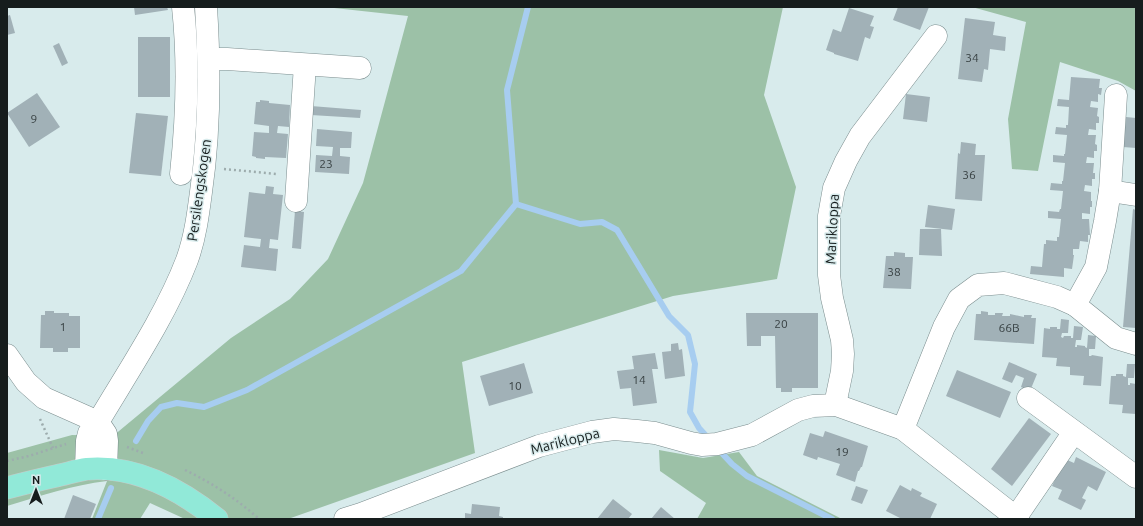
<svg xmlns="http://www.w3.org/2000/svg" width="1143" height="526" font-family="Ubuntu,sans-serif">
  <rect width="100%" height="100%" fill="#d8ebec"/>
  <!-- green -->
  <g fill="#9cc1a7">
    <path d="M 325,7 L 783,7 L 764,95 L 796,187 L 777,279 L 673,296 L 462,362 L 475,453 L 288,519 L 185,519 L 150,503 L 140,519 L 92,519 L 107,481 C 73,485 40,496 7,506 L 7,453 L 72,435 L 113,436 L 231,338 L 290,299 L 328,259 L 363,183 L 408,16 Z"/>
    <polygon points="972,7 1136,7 1136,91 1118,81 1060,62 1038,171 1012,169 1008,119 1026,22"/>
    <polygon points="659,450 703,458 739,452 757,476 842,519 697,519 706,503 660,471"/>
  </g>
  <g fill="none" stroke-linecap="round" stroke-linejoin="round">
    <!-- stream -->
    <g stroke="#a7cdf0" stroke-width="6">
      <polyline points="516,204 580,224 602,222 617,230 669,316 688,335 695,364 690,412 699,428 709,439"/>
      <polyline points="136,441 148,421 161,407 177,403 204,407 247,390 461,271 516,204 507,90 528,7"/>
      <polyline points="718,449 732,464 747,476 832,519"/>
      <polyline points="98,519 111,488"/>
    </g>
  </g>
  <!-- building -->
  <g fill="#a1b1b7">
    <polygon points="134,7 167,7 168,10 135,15"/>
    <polygon points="898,7 929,7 920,30 893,20"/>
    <polygon points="849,8 874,16 870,26 874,27 870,39 865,37 858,61 834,54 834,53 826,50 833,29 841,32"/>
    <polygon points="10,15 15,33 7,35 7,16"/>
    <polygon points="965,18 995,22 993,35 1006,37 1005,51 990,49 988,70 984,69 982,82 958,79"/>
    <rect x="138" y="37" width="32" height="60"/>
    <polygon points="59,43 68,63 62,66 53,46"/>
    <polygon points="1071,77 1100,79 1099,88 1102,88 1101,95 1098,94 1098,102 1091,101 1090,107 1098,108 1097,116 1099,117 1099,123 1096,123 1096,130 1089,129 1088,135 1096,135 1095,144 1097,145 1097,151 1094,151 1094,158 1087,157 1086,163 1094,163 1093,173 1095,173 1095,179 1092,179 1092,186 1085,185 1084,191 1091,192 1091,201 1092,201 1092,207 1090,207 1090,214 1082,213 1082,219 1089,219 1090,235 1088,235 1088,242 1080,241 1079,249 1073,249 1073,255 1074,255 1072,269 1064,268 1064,277 1030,274 1031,266 1042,267 1044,244 1046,244 1046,240 1057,241 1057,237 1059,237 1061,219 1048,218 1048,211 1059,212 1060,209 1061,209 1063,191 1050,190 1051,183 1062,184 1062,181 1063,181 1065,163 1053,162 1053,155 1064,156 1064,154 1065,154 1067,135 1055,134 1056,127 1066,128 1066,125 1068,125 1069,107 1057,106 1058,99 1069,100"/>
    <polygon points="37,93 60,127 29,147 7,113"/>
    <polygon points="906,94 930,97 927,122 903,119"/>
    <polygon points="260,100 269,101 269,103 290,105 289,127 278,126 277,133 288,134 286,158 265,157 265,159 256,158 256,157 252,156 254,132 269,133 269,126 254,124 256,102 260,102"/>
    <polygon points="311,106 361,110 360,118 311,115"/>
    <polygon points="136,113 168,116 161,176 129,173"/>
    <polygon points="1126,117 1136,118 1136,148 1123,147"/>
    <polygon points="317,129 352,132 351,148 340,148 340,156 350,157 349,174 315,172 316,155 332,156 333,147 316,146"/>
    <polygon points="961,142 976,144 975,155 985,155 982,201 955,199 958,153 960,154"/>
    <polygon points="266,186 274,187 273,194 283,195 278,240 270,239 269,248 278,249 276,271 241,267 244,245 260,247 261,239 244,237 249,192 265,194"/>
    <polygon points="928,205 955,209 952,230 925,227"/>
    <polygon points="1133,209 1136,210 1136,328 1123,327"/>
    <polygon points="295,211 304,212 301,249 292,248"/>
    <polygon points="920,229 941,229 942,256 919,255"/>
    <polygon points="894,252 905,253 905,257 913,257 911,289 883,288 886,256 894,256"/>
    <polygon points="45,311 54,311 54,313 69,313 69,316 80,316 80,348 68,348 68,352 53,352 53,348 40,348 41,315 45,315"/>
    <polygon points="981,311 988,312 988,315 995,315 995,313 1003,313 1002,316 1010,316 1010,314 1024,317 1024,315 1032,315 1031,318 1036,318 1034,344 974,340 976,314 981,314"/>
    <polygon points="746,313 818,313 818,388 792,388 792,392 781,392 781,388 776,388 775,336 761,336 761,346 747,346"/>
    <polygon points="1061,319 1069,320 1068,333 1062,333 1061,337 1063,338 1064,336 1071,336 1071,338 1073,338 1074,326 1083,327 1081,340 1076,340 1075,347 1077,347 1077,345 1085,346 1085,347 1087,348 1088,335 1096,336 1095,349 1089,349 1089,356 1091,356 1092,355 1103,357 1101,386 1083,385 1084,376 1070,375 1070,367 1056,366 1057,358 1042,357 1044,328 1050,329 1050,327 1057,327 1057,329 1060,329"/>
    <polygon points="678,343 679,350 682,349 685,376 665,379 662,352 671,351 671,344"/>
    <polygon points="655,353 658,369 652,369 657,403 633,406 631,388 620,389 617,371 634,369 632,356"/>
    <polygon points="1009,362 1037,374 1030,391 1021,387 1024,378 1016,375 1012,383 1002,379"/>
    <polygon points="524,363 533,393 489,406 480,376"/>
    <polygon points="1127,364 1135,364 1134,378 1128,378 1128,385 1130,385 1130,383 1136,384 1136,414 1122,413 1123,405 1109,404 1111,376 1116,376 1116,374 1123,374 1123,376 1126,377"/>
    <polygon points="957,370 1011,392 1000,418 946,396"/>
    <polygon points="1029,418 1051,434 1012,486 991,469"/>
    <polygon points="825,431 868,446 862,467 861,467 859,471 858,471 855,482 836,475 840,464 818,457 817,460 803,455 810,433 823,437"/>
    <polygon points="1076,457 1106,472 1097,491 1088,486 1082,498 1086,500 1081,510 1058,499 1062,490 1052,486 1065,459 1074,463"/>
    <polygon points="900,485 911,491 912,488 922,493 920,496 937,504 930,519 902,519 886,511"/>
    <polygon points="856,486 868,490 862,504 851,500"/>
    <polygon points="73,495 96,504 90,519 64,519"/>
    <polygon points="613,499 632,514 628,519 597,519"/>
    <polygon points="472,504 500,507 499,516 503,517 503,519 465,519 465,513 471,514"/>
    <polygon points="661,507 675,519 651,519"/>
  </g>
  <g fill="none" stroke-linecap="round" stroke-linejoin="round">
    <!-- minor casing -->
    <g stroke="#7b8d8e" stroke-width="23">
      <g id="minor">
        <polyline points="209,59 227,59 360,68"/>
        <path d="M 181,174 C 187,118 189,63 183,7"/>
        <polyline points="1110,191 1136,195"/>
        <polyline points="296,201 305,65"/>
        <polyline points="1075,305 1096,267 1105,221 1110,191 1116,95"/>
        <polyline points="7,355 26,382 44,398 98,422"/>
        <polyline points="1028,398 1136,477"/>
        <polyline points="836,405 837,395 842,371 843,354 842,340 832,298 829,275 829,216 834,188 846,161 860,136 936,36"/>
        <polyline points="98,422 106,434 107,441 106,469"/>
        <polyline points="903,429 944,327 959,299 978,285 1004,283 1057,297 1075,305 1116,338 1136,344"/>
        <path d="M 86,469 L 87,441 L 89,433 L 98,422 C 129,370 166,315 187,260 C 195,238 198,215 201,192 C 210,130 210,69 206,7"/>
        <polyline points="1016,517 1074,432"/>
        <polyline points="345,519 361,514 539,446 592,432 614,429 637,431 655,433 691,443 702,445 717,444 752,435 798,410 813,406 836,405 903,429 1018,519"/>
      </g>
    </g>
    <!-- major casing -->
    <g stroke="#c7c9c9" stroke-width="23">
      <path id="major" d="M 7,488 C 25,483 43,479 60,475 C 69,473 78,470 87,469 C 135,465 181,490 217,519"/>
    </g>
    <!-- path -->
    <g stroke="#9dacad" stroke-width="2.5" stroke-dasharray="2 3" stroke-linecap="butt">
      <polyline points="224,169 277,174"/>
      <polyline points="40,419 53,448"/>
      <polyline points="127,447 143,453"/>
      <polyline points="7,461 29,456 66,444"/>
      <path d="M 185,470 C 212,483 237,499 259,519"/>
    </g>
    <!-- minor -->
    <use href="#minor" stroke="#fff" stroke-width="22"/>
    <!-- major -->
    <use href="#major" stroke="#91e9d8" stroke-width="22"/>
  </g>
  <g text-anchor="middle" stroke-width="3" stroke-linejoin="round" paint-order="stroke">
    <!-- number labels -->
    <g font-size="12" fill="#394244">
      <text x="972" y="62">34</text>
      <text x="34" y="123">9</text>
      <text x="326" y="168">23</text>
      <text x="969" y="179">36</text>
      <text x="894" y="276">38</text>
      <text x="781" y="328">20</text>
      <text x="63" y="331">1</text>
      <text x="1009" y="332">66B</text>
      <text x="639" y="384">14</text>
      <text x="515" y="390">10</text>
      <text x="842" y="456">19</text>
    </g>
    <!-- street labels -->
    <g font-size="14" fill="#161d1d" stroke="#d8ebec">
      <text transform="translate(199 190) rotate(-82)" y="5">Persilengskogen</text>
      <text transform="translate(832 229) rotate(-87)" y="5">Marikloppa</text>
      <text transform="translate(565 441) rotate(-14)" y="5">Marikloppa</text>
    </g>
  </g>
  <!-- border -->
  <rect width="1143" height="526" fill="none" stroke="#161d1d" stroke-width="16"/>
  <!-- north arrow -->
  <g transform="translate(36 490)" stroke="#d8ebec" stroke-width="3" paint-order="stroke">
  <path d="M0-3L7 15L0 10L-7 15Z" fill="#161d1d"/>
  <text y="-6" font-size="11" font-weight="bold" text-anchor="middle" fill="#161d1d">N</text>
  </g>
</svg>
